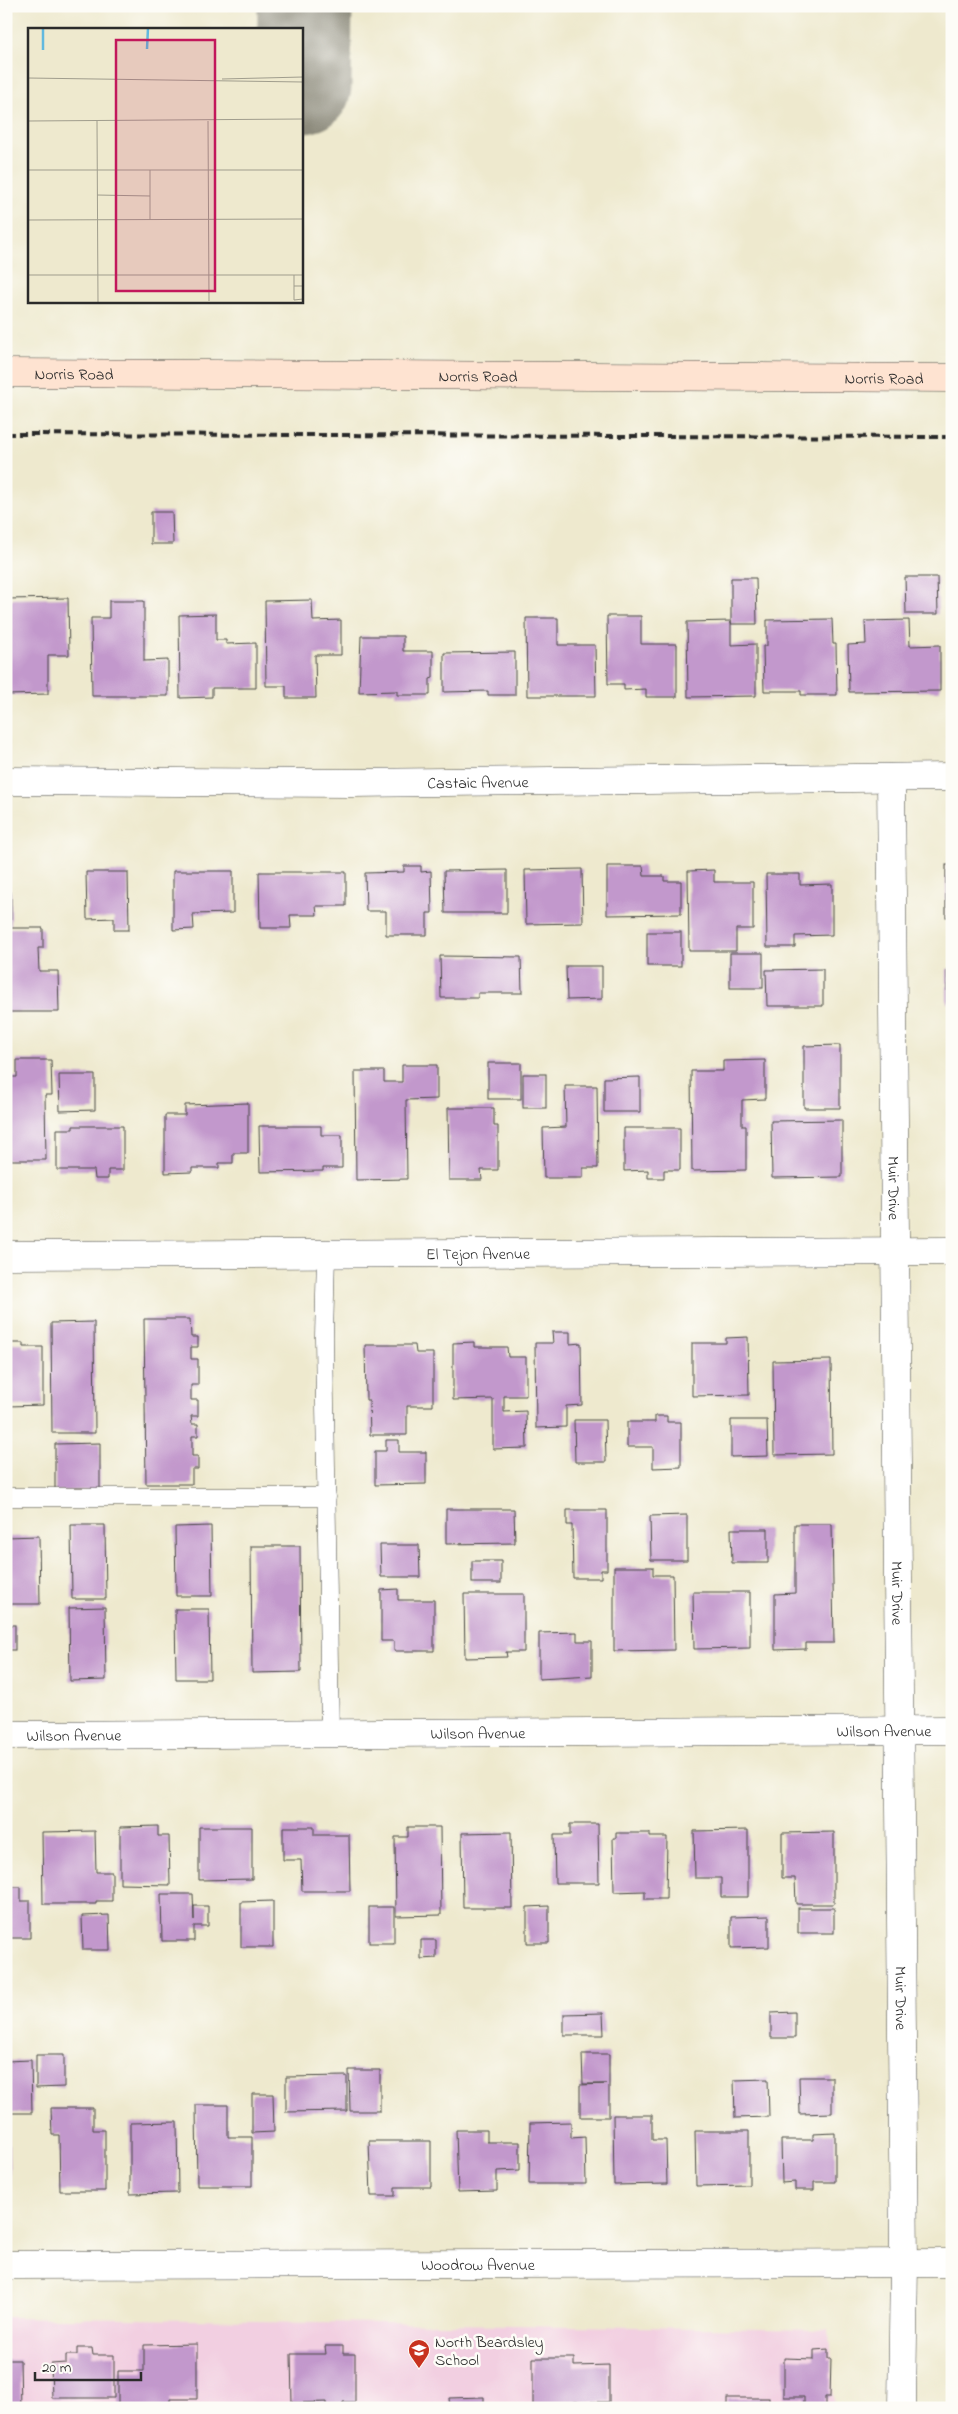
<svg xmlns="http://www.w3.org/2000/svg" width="958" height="2414" font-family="'Indie Flower',sans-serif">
  <rect width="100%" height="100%" fill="#fdfcf7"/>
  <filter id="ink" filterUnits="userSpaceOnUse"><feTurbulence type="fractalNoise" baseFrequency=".02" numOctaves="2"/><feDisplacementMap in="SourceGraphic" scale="10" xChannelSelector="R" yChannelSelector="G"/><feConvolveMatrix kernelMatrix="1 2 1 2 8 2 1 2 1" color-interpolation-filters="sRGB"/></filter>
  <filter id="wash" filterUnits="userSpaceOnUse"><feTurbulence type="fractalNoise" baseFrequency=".0096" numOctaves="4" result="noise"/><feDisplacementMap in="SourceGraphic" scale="20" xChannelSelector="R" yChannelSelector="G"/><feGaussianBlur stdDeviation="1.12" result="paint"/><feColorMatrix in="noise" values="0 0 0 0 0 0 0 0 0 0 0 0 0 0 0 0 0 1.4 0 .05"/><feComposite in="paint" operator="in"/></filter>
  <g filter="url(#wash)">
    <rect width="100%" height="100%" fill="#eee9ce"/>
    <!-- built -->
    <polygon fill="#f2cfe1" points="6,2317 829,2330 834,2408 6,2408"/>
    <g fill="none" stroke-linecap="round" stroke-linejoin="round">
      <!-- taxiway -->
      <polyline stroke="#8c8a7c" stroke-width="95" points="304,86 305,6"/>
    </g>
    <g id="blocks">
      <!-- building -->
      <g fill="#c298cc">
        <polygon points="151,512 172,512 173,544 151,544"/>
        <polygon points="905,577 937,577 938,614 906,614"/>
        <polygon points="731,578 756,578 757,624 731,624"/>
        <polygon points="68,598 69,655 48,655 48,694 6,695 6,599"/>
        <polygon points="312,600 313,621 341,620 341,655 315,655 316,698 286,698 286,686 266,686 265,601"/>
        <polygon points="109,601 144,601 144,661 168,660 168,696 92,696 91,618 109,618"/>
        <polygon points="216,614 216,640 226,640 226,644 256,643 256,688 212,688 212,697 180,698 179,615"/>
        <polygon points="607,616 641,616 641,644 677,644 677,697 646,697 646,689 624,690 624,684 608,684"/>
        <polygon points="526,618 558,618 558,645 595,645 596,696 527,696"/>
        <polygon points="832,619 833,644 836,644 837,695 801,695 801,691 764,691 763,646 767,646 767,620"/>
        <polygon points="909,620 910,646 940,645 940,691 849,692 848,645 866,644 865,621"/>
        <polygon points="731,621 731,645 756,644 756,696 688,697 687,622"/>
        <polygon points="361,636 403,636 403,651 433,651 433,678 430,679 430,695 397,695 397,691 359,692"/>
        <polygon points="515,652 515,695 488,695 488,691 444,692 444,653"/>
        <rect x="946" y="865" width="6" height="52"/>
        <polygon points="404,866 421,866 421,872 431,871 432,913 427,913 427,935 386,935 386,911 366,911 365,873 404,872"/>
        <polygon points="607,866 643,866 644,876 664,876 664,881 681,881 681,914 607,915"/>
        <polygon points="582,869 583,923 526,924 525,870"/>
        <polygon points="507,870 507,913 445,913 444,871"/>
        <polygon points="714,870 714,882 753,882 753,929 736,929 736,951 689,951 688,871"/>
        <polygon points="173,871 233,871 233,913 193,914 194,929 173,930"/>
        <polygon points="86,872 128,872 129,930 114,930 114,918 87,919"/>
        <polygon points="259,872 346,872 346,906 316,906 317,915 290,915 291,928 260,928"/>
        <polygon points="766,874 800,874 800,885 832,884 832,935 795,936 795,947 767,947"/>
        <rect x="6" y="892" width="5" height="33"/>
        <polygon points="6,928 43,928 43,948 38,948 39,971 58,971 59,1012 6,1012"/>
        <rect x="647" y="932" width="34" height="34"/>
        <rect x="730" y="953" width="33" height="35"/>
        <polygon points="440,956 521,957 522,993 478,993 478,998 441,998"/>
        <polygon points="566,966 602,966 602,999 567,1000"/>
        <polygon points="823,969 823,1006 767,1006 766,970"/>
        <rect x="947" y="969" width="5" height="34"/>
        <polygon points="840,1045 840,1108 804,1108 804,1046"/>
        <polygon points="17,1060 51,1060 52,1095 45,1095 46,1160 6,1160 6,1077 17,1077"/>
        <polygon points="765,1060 765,1099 742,1100 742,1126 746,1126 746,1170 692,1171 691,1071 723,1071 723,1061"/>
        <rect x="488" y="1063" width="33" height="36"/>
        <polygon points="402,1065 437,1065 437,1099 406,1100 407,1179 356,1180 355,1071 384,1071 384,1082 402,1082"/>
        <rect x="523" y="1074" width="23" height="34"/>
        <polygon points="59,1075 95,1075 95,1110 60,1111"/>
        <polygon points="640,1077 640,1112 604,1112 604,1078"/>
        <polygon points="565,1086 597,1086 598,1168 583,1168 583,1178 544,1178 543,1128 566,1127"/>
        <polygon points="248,1103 248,1153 233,1153 233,1163 219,1163 219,1168 192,1168 192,1172 165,1173 165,1115 185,1115 185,1105"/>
        <polygon points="448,1108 494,1108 494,1126 498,1126 498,1170 481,1170 482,1180 449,1180"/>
        <polygon points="842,1120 842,1177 772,1178 771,1121"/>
        <polygon points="73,1126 123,1126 123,1170 108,1170 108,1179 95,1179 94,1170 57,1170 57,1129 73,1129"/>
        <polygon points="259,1126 321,1126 321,1135 342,1135 342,1168 323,1168 323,1171 260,1172"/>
        <polygon points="624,1128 680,1128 680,1170 664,1170 664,1178 648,1178 648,1170 624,1171"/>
        <polygon points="144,1319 190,1319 191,1337 198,1337 198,1347 191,1347 191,1359 198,1359 198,1385 191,1385 191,1400 198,1400 198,1416 191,1416 192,1424 198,1424 198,1436 192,1436 192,1456 198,1456 198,1469 192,1469 192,1484 146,1484"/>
        <polygon points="94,1322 95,1433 52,1433 51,1323"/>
        <polygon points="552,1332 570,1332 570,1344 581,1343 582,1405 566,1406 566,1427 536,1428 535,1343 553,1343"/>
        <polygon points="748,1337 749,1395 692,1396 692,1343 726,1343 726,1338"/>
        <polygon points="474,1342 474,1347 507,1347 508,1357 526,1357 526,1396 504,1396 504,1412 526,1411 527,1448 493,1449 493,1399 453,1400 453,1343"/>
        <polygon points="11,1343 23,1343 23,1347 43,1347 43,1405 9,1406 9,1397 6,1397 6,1352 11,1347"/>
        <polygon points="365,1345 415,1345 416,1353 433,1353 433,1406 407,1406 407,1435 370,1435 369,1400 366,1400"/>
        <polygon points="831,1360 832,1454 774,1455 773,1361"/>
        <polygon points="655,1416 667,1416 667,1422 681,1422 681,1467 653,1468 653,1447 627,1447 627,1422 655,1422"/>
        <polygon points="574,1420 605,1420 606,1462 575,1462"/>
        <polygon points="731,1420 767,1420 768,1456 731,1457"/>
        <polygon points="386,1440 399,1440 399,1452 426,1452 426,1484 375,1485 375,1451 386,1451"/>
        <polygon points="100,1443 100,1490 55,1491 55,1444"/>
        <polygon points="446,1509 514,1509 515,1543 446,1544"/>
        <polygon points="567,1510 607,1510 607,1570 601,1570 601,1578 573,1578 572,1525 567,1525"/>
        <polygon points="687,1515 687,1560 651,1560 650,1516"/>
        <polygon points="795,1524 832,1524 834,1643 806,1643 806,1649 775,1650 775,1594 795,1593"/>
        <polygon points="71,1525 105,1525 106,1599 72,1599"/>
        <polygon points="211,1526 212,1596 176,1596 175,1527"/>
        <polygon points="731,1529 768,1529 768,1563 732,1563"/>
        <polygon points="39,1536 40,1604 6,1604 6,1537"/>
        <polygon points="380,1545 419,1545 420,1577 381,1577"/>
        <polygon points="251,1546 300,1546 301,1672 252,1673"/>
        <rect x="472" y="1561" width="29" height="22"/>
        <polygon points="614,1567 653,1567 653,1575 673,1575 674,1650 614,1651"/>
        <polygon points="398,1589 398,1600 434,1600 434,1651 394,1651 394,1641 381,1641 381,1590"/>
        <polygon points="693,1592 750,1592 750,1648 694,1649"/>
        <polygon points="464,1594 524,1594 524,1652 506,1652 507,1657 465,1658"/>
        <polygon points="105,1607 106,1680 70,1681 69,1608"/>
        <polygon points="175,1609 209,1609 210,1679 176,1679"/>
        <rect x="6" y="1625" width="9" height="25"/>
        <polygon points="577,1632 577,1641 592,1641 592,1676 539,1679 539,1633"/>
        <polygon points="570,1824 598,1824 599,1883 555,1883 554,1835 570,1835"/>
        <polygon points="158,1826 158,1836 169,1836 170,1885 120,1884 120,1827"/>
        <polygon points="199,1827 252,1827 252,1879 199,1880"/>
        <polygon points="283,1827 314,1827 314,1835 349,1835 350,1891 302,1891 301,1860 283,1860"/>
        <polygon points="408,1827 440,1827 441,1915 396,1916 395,1837 408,1837"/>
        <polygon points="748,1830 748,1897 721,1897 721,1878 695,1878 694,1831"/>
        <polygon points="95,1831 96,1872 112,1872 112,1901 96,1901 96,1904 43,1904 42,1832"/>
        <polygon points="511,1832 512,1908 463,1908 462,1833"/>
        <polygon points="834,1832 834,1904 796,1904 795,1878 782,1878 782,1833"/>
        <polygon points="616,1833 650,1833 650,1837 667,1837 666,1899 645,1899 645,1891 614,1892 613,1838 616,1838"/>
        <polygon points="6,1887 21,1887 21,1901 30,1901 30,1938 6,1938"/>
        <polygon points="161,1894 193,1894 194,1920 194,1906 208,1906 208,1926 194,1926 194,1941 162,1941"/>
        <polygon points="273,1901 273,1947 241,1947 241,1902"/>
        <polygon points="549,1906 549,1943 527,1943 527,1907"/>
        <rect x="369" y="1907" width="25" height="36"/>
        <rect x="798" y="1908" width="36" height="25"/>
        <polygon points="109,1915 110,1950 83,1950 82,1916"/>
        <polygon points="769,1916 769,1947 731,1948 731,1917"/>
        <polygon points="421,1940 436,1940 436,1958 421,1959"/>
        <polygon points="795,2012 795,2038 771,2038 771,2013"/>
        <polygon points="603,2013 604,2035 564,2035 564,2014"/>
        <polygon points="582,2054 609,2054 609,2117 580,2117 580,2085 606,2084 583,2084"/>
        <polygon points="36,2055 64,2055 64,2087 36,2088"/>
        <polygon points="31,2060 32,2113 8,2113 10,2195 6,2195 6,2061"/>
        <polygon points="349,2070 380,2070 380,2111 350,2111"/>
        <polygon points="347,2076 347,2111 286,2112 286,2077"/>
        <polygon points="799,2077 832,2077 832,2113 800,2114"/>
        <polygon points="768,2079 769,2117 735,2118 734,2080"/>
        <polygon points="252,2094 273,2094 274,2132 252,2133"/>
        <polygon points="196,2105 228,2105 228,2137 252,2137 252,2186 197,2186"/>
        <polygon points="51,2108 93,2108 93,2130 105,2130 105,2191 60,2191 59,2135 52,2135"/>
        <polygon points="613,2115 652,2115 652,2140 666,2140 667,2184 614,2185"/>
        <polygon points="177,2122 178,2193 130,2194 130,2123"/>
        <polygon points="571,2122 571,2138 585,2137 586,2184 529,2184 530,2123"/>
        <polygon points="456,2130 487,2130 487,2142 520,2142 520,2170 497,2171 497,2191 458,2192"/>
        <polygon points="695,2131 749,2131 749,2185 696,2186"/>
        <polygon points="835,2133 835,2182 814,2182 814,2190 795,2190 795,2182 782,2183 781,2140 813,2140 813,2134"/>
        <polygon points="369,2141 431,2141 431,2187 395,2187 395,2196 371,2196"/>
        <polygon points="197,2344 197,2399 170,2399 170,2408 118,2408 118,2371 144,2371 144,2345"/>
        <polygon points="325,2346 343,2346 343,2354 355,2354 355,2402 343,2402 343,2408 326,2408 326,2402 292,2403 291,2354 326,2354"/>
        <polygon points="77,2348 92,2348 93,2355 114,2355 114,2398 52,2398 51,2364 66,2363 66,2355 77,2355"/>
        <polygon points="828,2349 828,2359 831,2359 830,2397 825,2397 825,2408 804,2408 804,2397 784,2397 784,2358 814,2359 814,2350"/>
        <polygon points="533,2358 574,2358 574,2366 609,2365 609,2402 574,2402 574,2408 533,2408"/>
        <polygon points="6,2360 20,2360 21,2408 6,2408"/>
        <polygon points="484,2397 484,2408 450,2408 449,2398"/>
        <rect x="727" y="2398" width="42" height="10"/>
      </g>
    </g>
  </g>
  <g filter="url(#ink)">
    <use href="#blocks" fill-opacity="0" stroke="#484843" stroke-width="1"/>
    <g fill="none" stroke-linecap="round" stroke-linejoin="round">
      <!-- lane casing -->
      <g stroke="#484843" stroke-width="19">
        <g id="lane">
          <polyline points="326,1254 324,1337 330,1733"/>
          <polyline points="6,1497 327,1497"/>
        </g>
      </g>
      <!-- street casing -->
      <g stroke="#484843" stroke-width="29">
        <g id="street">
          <path id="s1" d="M 891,778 L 904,2263 L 902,2408"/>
          <path id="s2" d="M 6,781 L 351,783 L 952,777"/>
          <path id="s3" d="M 6,1255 L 952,1251"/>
          <path id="s4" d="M 6,1735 L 952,1730"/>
          <path id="s5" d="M 6,2265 L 952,2263"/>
        </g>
      </g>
      <!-- secondary casing -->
      <g stroke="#484843" stroke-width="29">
        <g id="secondary">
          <path id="s6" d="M 6,373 L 952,378"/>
        </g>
      </g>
      <!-- lane -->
      <use href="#lane" stroke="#fff" stroke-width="18"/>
      <!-- street -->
      <use href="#street" stroke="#fff" stroke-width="28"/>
      <!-- secondary -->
      <use href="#secondary" stroke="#fee3d1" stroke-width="28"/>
      <!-- rail -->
      <polyline stroke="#2b2b2b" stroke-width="4" stroke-dasharray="8 4" stroke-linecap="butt" points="6,434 952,437"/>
    </g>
  </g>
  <!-- icons -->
  <defs>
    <g id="school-pin" transform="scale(1.125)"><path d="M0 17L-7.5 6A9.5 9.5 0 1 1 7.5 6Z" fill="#c8321e" stroke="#fdfcf7"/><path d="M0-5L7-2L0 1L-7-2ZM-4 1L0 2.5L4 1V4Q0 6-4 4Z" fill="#fff"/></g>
  </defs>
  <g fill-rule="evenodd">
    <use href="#school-pin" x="419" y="2350"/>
  </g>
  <g text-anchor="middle" stroke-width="5" stroke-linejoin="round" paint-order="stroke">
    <!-- street labels -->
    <g font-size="16" fill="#2b2b2b" stroke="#fdfcf7">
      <text dy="6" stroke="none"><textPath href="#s6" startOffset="68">Norris Road</textPath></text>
      <text dy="6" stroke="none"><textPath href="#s6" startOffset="472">Norris Road</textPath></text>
      <text dy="6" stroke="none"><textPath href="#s6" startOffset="878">Norris Road</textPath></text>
      <text dy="6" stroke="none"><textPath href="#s2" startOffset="472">Castaic Avenue</textPath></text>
      <text dy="6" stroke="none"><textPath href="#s1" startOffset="410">Muir Drive</textPath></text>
      <text dy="6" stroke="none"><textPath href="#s3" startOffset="472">El Tejon Avenue</textPath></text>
      <text dy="6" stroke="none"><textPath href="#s1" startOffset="815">Muir Drive</textPath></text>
      <text dy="6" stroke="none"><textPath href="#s4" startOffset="878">Wilson Avenue</textPath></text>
      <text dy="6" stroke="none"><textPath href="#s4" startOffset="472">Wilson Avenue</textPath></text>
      <text dy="6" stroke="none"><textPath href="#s4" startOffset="68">Wilson Avenue</textPath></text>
      <text dy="6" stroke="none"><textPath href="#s1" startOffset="1220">Muir Drive</textPath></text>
      <text dy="6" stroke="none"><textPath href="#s5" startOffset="472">Woodrow Avenue</textPath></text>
    </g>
    <!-- poi labels -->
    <g font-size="16" fill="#2b2b2b" stroke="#fdfcf7" text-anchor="start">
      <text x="435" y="2347">North Beardsley<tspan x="435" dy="18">School</tspan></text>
    </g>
  </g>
  <!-- overview -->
  <g transform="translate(28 28)">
    <rect width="275" height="275" fill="#eee9ce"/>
    <path fill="none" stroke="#62b9df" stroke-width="2.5" d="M 15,0 L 15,22M 119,21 L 120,0"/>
    <path fill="none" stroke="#a09d8d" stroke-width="1" d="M 0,50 L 275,54M 194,51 L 275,49M 0,93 L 275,91M 69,93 L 70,275M 180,93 L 181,273M 0,142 L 275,142M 122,142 L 122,192M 69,167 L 122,168M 0,192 L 275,191M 0,247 L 275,247M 266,247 L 266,272 L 275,271 L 275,258 L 266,258"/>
    <path fill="#c2185b" fill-opacity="0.15" stroke="#c2185b" stroke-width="2.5" d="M 88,12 L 187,12 L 187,263 L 88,263 Z"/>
    <rect width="275" height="275" fill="none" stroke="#2b2b2b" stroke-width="2.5"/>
  </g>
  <!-- margin -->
  <rect width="958" height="2414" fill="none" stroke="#fdfcf7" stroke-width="25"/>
  <!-- scale -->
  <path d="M35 2372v8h106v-8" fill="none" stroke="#2b2b2b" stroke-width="2.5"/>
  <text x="42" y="2372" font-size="15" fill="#2b2b2b" stroke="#fdfcf7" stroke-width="4" paint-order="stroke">20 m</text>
</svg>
